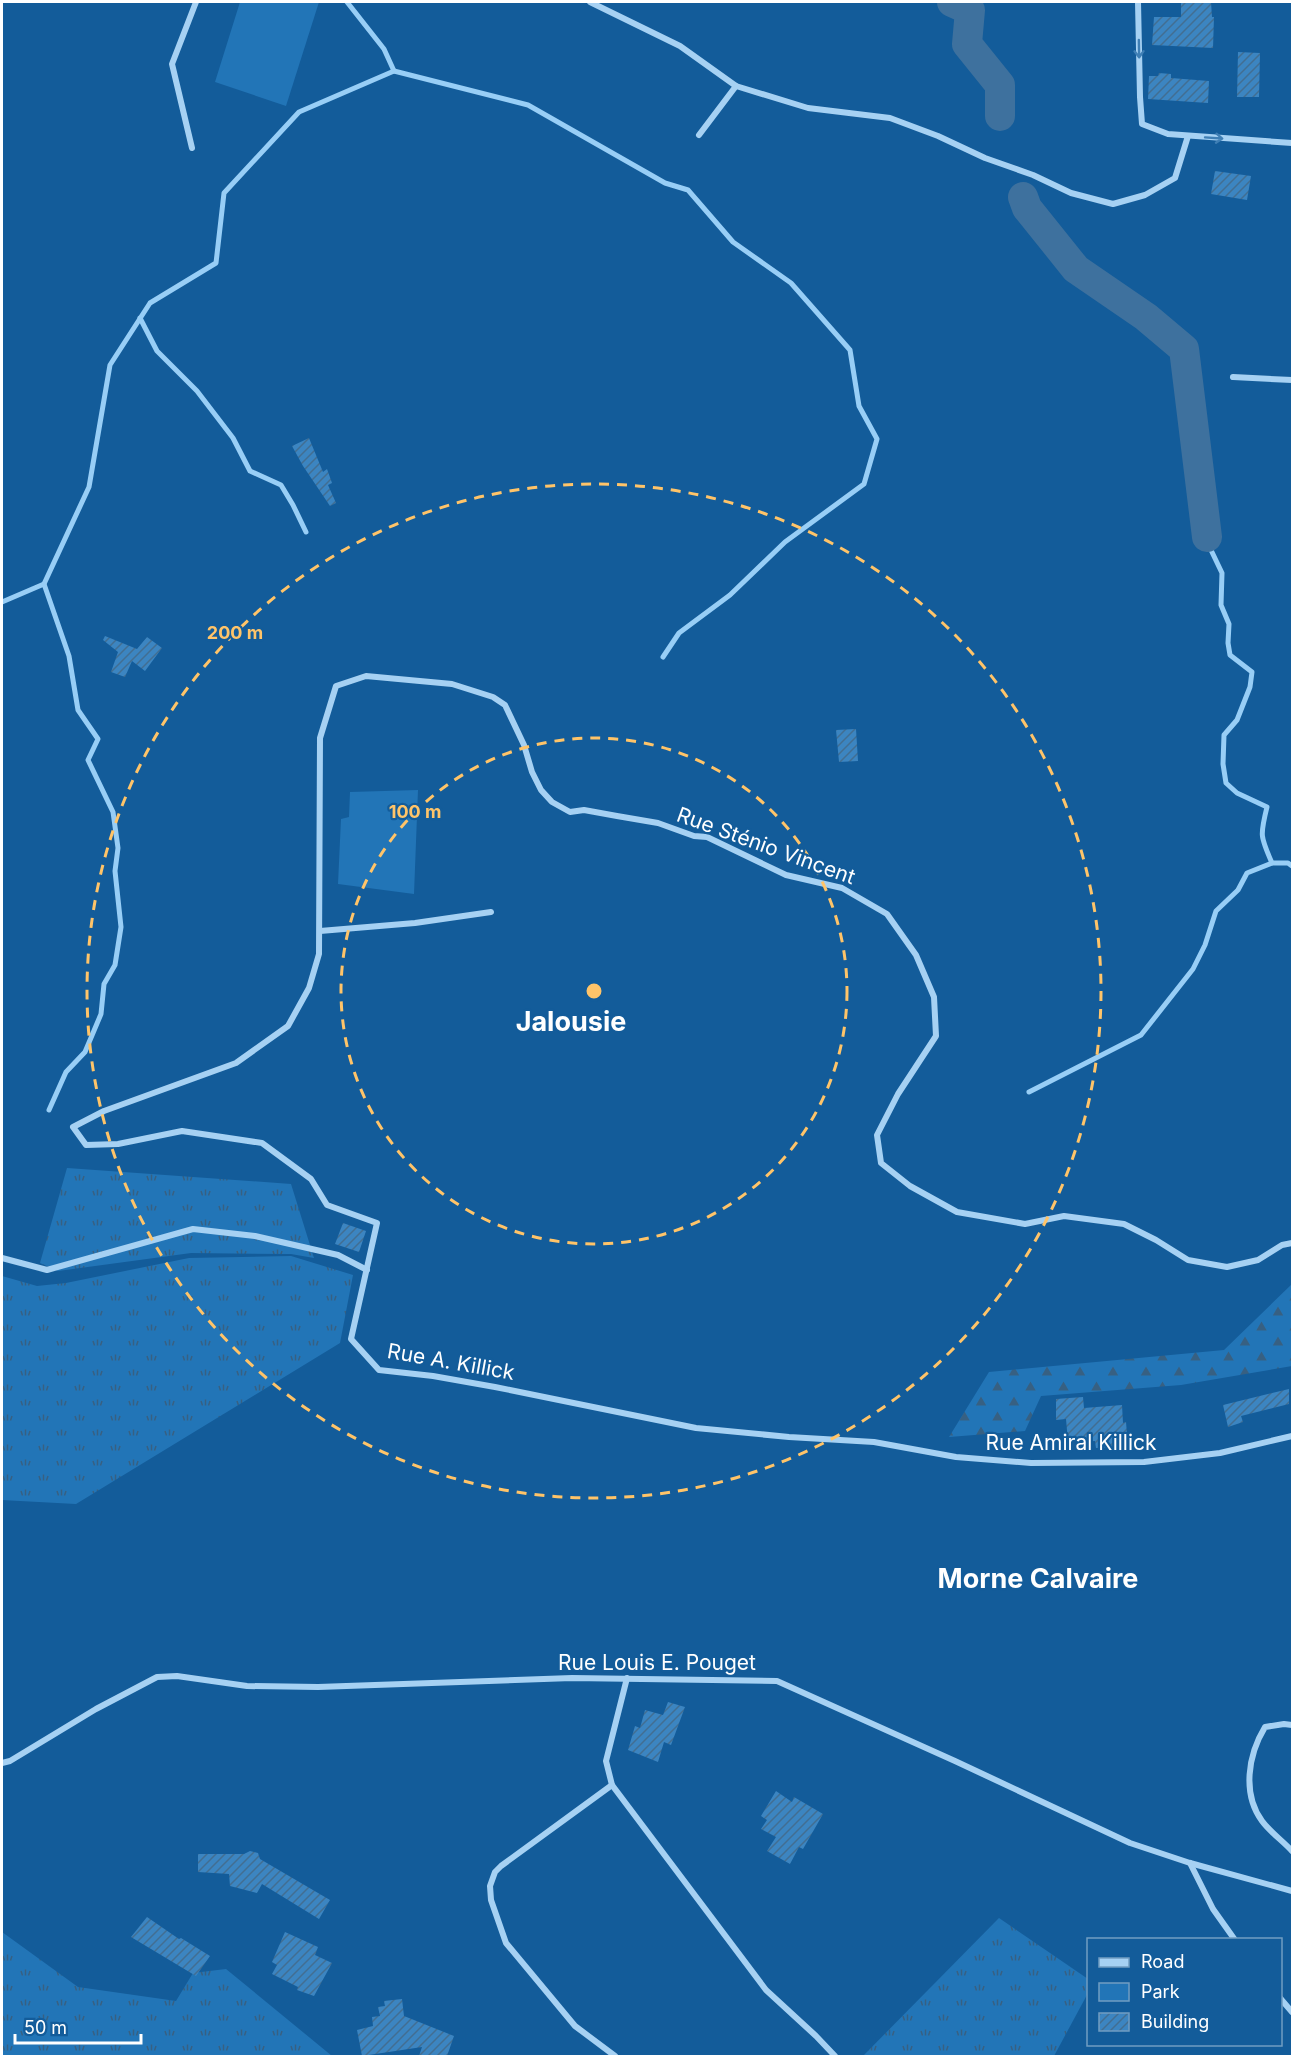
<svg xmlns="http://www.w3.org/2000/svg" width="1294" height="2058" font-family="Inter,sans-serif">
  <defs>
    <pattern id="grass-tufts" width="24" height="20" patternUnits="userSpaceOnUse" patternTransform="scale(1.5)"><rect width="24" height="20" fill="#2275b7"/><path d="M3 7l-1-3M5 7V3M7 7l1-3M15 17l-1-3M17 17v-4M19 17l1-3" fill="none" stroke="#376082"/></pattern>
    <pattern id="forest-firs" width="22" height="20" patternUnits="userSpaceOnUse" patternTransform="scale(1.5)"><rect width="22" height="20" fill="#2275b7"/><path d="M5 1l3.5 6h-7zM16 11l3.5 6h-7z" fill="#376082"/></pattern>
    <pattern id="building-hatch" width="6" height="6" patternUnits="userSpaceOnUse" patternTransform="scale(1.5)"><rect width="6" height="6" fill="#3c85c1"/><path d="M-1 1l2-2M0 6l6-6M5 7l2-2" fill="none" stroke="#426e92"/></pattern>
  </defs>
  <rect width="100%" height="100%" fill="#135c9a"/>
  <!-- grass -->
  <g fill="url(#grass-tufts)">
    <polygon points="67,1168 291,1184 314,1258 291,1254 191,1253 58,1271 40,1263"/>
    <polygon points="291,1256 353,1275 340,1343 76,1504 2,1500 2,1276 37,1286 66,1283 189,1258"/>
    <polygon points="999,1918 1088,1979 1088,1993 1054,2056 863,2056"/>
    <polygon points="2,1932 78,1987 176,2001 193,1973 226,1969 332,2056 2,2056"/>
  </g>
  <!-- forest -->
  <polygon fill="url(#forest-firs)" points="1292,1284 1292,1366 1181,1385 1041,1396 1025,1431 949,1437 989,1372 1224,1350"/>
  <!-- park -->
  <g fill="#2275b7">
    <polygon points="240,2 319,2 286,106 215,82"/>
    <polygon points="418,790 414,894 338,884 341,819 349,817 350,792"/>
  </g>
  <g fill="none" stroke-linecap="round" stroke-linejoin="round">
    <!-- stream -->
    <g stroke="#98cef6" stroke-width="5">
      <polyline points="394,71 528,105 665,183 688,190 733,242 791,283 850,350 859,406 877,439 864,484 785,542 730,595 679,633 663,657"/>
      <polyline points="140,318 157,351 197,391 233,438 250,471 281,485 293,505 306,532"/>
      <path d="M 1207,537 L 1211,550 L 1222,573 L 1221,605 L 1229,624 L 1228,643 L 1230,655 L 1252,672 L 1250,687 L 1237,720 L 1224,735 L 1223,764 L 1226,783 L 1237,793 L 1267,807 C 1260,835 1260,836 1272,863 L 1288,863 L 1292,866"/>
      <polyline points="2,602 44,584"/>
      <polyline points="1029,1092 1141,1035 1193,969 1205,945 1216,911 1238,890 1247,873 1272,863"/>
      <polyline points="49,1110 66,1072 85,1052 101,1014 104,984 115,965 121,927 115,871 118,848 113,812 88,760 98,739 78,710 69,656 44,584 89,487 110,365 150,303 216,263 224,193 299,112 394,71 384,49 347,2"/>
    </g>
    <!-- river -->
    <g stroke="#3e719e" stroke-width="30">
      <polyline points="952,2 970,10 967,44 1000,85 1000,116"/>
      <polyline points="1023,197 1027,208 1076,269 1146,317 1184,349 1207,537"/>
    </g>
  </g>
  <!-- building -->
  <g fill="url(#building-hatch)">
    <polygon points="1181,2 1211,2 1212,17 1214,17 1213,48 1152,45 1154,17 1181,17"/>
    <polygon points="1238,52 1260,53 1259,97 1237,97"/>
    <polygon points="1159,73 1171,74 1171,78 1209,81 1208,103 1148,99 1149,76 1158,76"/>
    <polygon points="1215,171 1251,176 1247,200 1211,194"/>
    <polygon points="309,438 323,472 327,469 332,483 328,485 336,503 330,506 303,466 292,446"/>
    <polygon points="105,636 137,649 147,637 162,648 145,671 132,661 125,677 111,672 118,652 103,640"/>
    <polygon points="856,729 858,761 839,762 836,730"/>
    <polygon points="343,1223 366,1231 359,1252 335,1244"/>
    <polygon points="1289,1389 1289,1404 1241,1416 1243,1422 1228,1427 1223,1405"/>
    <polygon points="1083,1397 1084,1408 1122,1405 1123,1423 1126,1422 1128,1446 1096,1448 1095,1441 1068,1442 1066,1419 1056,1420 1056,1399"/>
    <polygon points="668,1702 685,1707 671,1745 664,1742 658,1762 628,1750 635,1726 640,1728 645,1710 663,1715"/>
    <polygon points="776,1791 792,1802 794,1797 823,1814 803,1849 799,1847 790,1864 767,1851 776,1837 761,1829 767,1820 761,1816"/>
    <polygon points="250,1851 258,1853 260,1859 330,1900 319,1919 262,1884 257,1893 230,1886 229,1874 198,1872 198,1854 244,1854"/>
    <polygon points="147,1917 179,1939 181,1938 210,1956 196,1976 131,1937"/>
    <polygon points="285,1932 318,1947 315,1955 332,1963 314,1996 297,1990 298,1987 272,1974 277,1965 272,1962"/>
    <polygon points="402,1999 404,2016 454,2036 447,2056 419,2056 422,2047 362,2056 357,2030 373,2026 372,2017 380,2016 378,2007 385,2006 384,2001"/>
  </g>
  <g fill="none" stroke-linecap="round" stroke-linejoin="round">
    <!-- street -->
    <g stroke="#a6d1f3" stroke-width="6">
      <polyline points="590,2 680,46 736,86 808,108 890,118 938,136 985,158 1033,175 1071,193 1113,204 1145,195 1175,178 1188,136"/>
      <polyline points="1138,2 1140,97 1142,124 1168,134 1292,143"/>
      <polyline points="699,135 736,86"/>
      <polyline points="192,148 172,64 196,2"/>
      <polyline points="1233,377 1292,380"/>
      <polyline points="320,931 415,923 491,912"/>
      <polyline points="1292,1243 1282,1245 1258,1260 1227,1267 1188,1260 1156,1240 1124,1224 1064,1216 1025,1224 957,1212 910,1186 881,1163 877,1135 898,1094 936,1036 934,997 916,955 887,914 842,888 786,875 707,837 694,836 658,823 617,816 584,810 570,812 552,802 541,790 532,772 524,745 505,705 493,697 452,684 366,676 336,686 320,738 319,954 309,988 288,1026 236,1063 104,1111 73,1127 86,1145 118,1144 182,1131 262,1143 311,1179 327,1205 377,1223 351,1339 379,1370 433,1376 495,1387 696,1428 789,1437 874,1442 956,1457 1031,1463 1144,1462 1220,1453 1292,1436"/>
      <polyline points="2,1258 47,1270 193,1229 255,1236 338,1255 367,1270"/>
      <polyline points="627,1678 606,1761 612,1785 766,1990 816,2036 835,2056"/>
      <path d="M 1292,1725 L 1284,1724 L 1265,1727 C 1248,1755 1242,1794 1262,1821 C 1270,1832 1283,1841 1292,1851"/>
      <polyline points="2,1763 10,1761 96,1709 157,1677 177,1676 247,1686 318,1687 572,1678 777,1681 955,1761 1130,1843 1190,1863 1292,1891"/>
      <polyline points="612,1785 501,1866 495,1872 490,1886 491,1900 506,1943 575,2026 615,2056"/>
      <polyline points="1190,1863 1213,1909 1235,1940"/>
      <polyline points="1280,1998 1292,2012"/>
    </g>
  </g>
  <!-- one-way arrows -->
  <defs><path id="oneway-shaft" d="M-6 0H5M1.5-3L5.5 0L1.5 3" fill="none" stroke-width="1.6" stroke-linecap="round" stroke-linejoin="round" transform="scale(1.5)"/></defs>
  <g stroke="#3f7fb5">
    <use href="#oneway-shaft" transform="translate(1139 49) rotate(89)"/>
    <use href="#oneway-shaft" transform="translate(1214 138) rotate(4)"/>
  </g>
  <!-- distance rings -->
  <g fill="none" stroke="#ffc469" stroke-width="3" stroke-dasharray="10 8">
    <circle cx="594" cy="991" r="253"/>
    <circle cx="594" cy="991" r="507"/>
  </g>
  <g text-anchor="middle" stroke-width="4.5" stroke-linejoin="round" paint-order="stroke">
    <!-- street labels -->
    <g font-size="21" fill="#fff" stroke="#135c9a">
      <text transform="translate(766 846) rotate(20)" y="7">Rue Sténio Vincent</text>
      <text transform="translate(451 1362) rotate(10)" y="7">Rue A. Killick</text>
      <text x="1071" y="1450">Rue Amiral Killick</text>
      <text x="657" y="1670">Rue Louis E. Pouget</text>
    </g>
    <!-- district labels -->
    <g font-size="27" font-weight="bold" fill="#fff" stroke="#135c9a">
      <text x="571" y="1031">Jalousie</text>
      <text x="1038" y="1588">Morne Calvaire</text>
    </g>
  </g>
  <circle cx="594" cy="991" r="9" fill="#ffc469" stroke="#135c9a" stroke-width="3"/>
  <g font-size="18" text-anchor="middle" font-weight="bold" fill="#ffc469" stroke="#135c9a" stroke-width="4.5" stroke-linejoin="round" paint-order="stroke">
    <text x="235" y="639">200 m</text>
    <text x="415" y="818">100 m</text>
  </g>
  <!-- border -->
  <rect width="1294" height="2058" fill="none" stroke="#ffffff" stroke-width="6"/>
  <!-- legend -->
  <rect x="1087" y="1938" width="195" height="108" fill="#135c9a" stroke="#719dc2" stroke-width="1.5"/>
  <rect x="1099" y="1958" width="30" height="9" fill="#a6d1f3" stroke="#719dc2" stroke-width="1.5"/>
  <text x="1141" y="1968" font-size="18" fill="#ffffff">Road</text>
  <rect x="1099" y="1983" width="30" height="18" fill="#2275b7" stroke="#719dc2" stroke-width="1.5"/>
  <text x="1141" y="1998" font-size="18" fill="#ffffff">Park</text>
  <rect x="1099" y="2013" width="30" height="18" fill="url(#building-hatch)" stroke="#719dc2" stroke-width="1.5"/>
  <text x="1141" y="2028" font-size="18" fill="#ffffff">Building</text>
  <!-- scale -->
  <path d="M15 2034v9h126v-9" fill="none" stroke="#ffffff" stroke-width="3"/>
  <text x="24" y="2034" font-size="18" fill="#ffffff" stroke="#135c9a" stroke-width="4.5" paint-order="stroke">50 m</text>
</svg>
